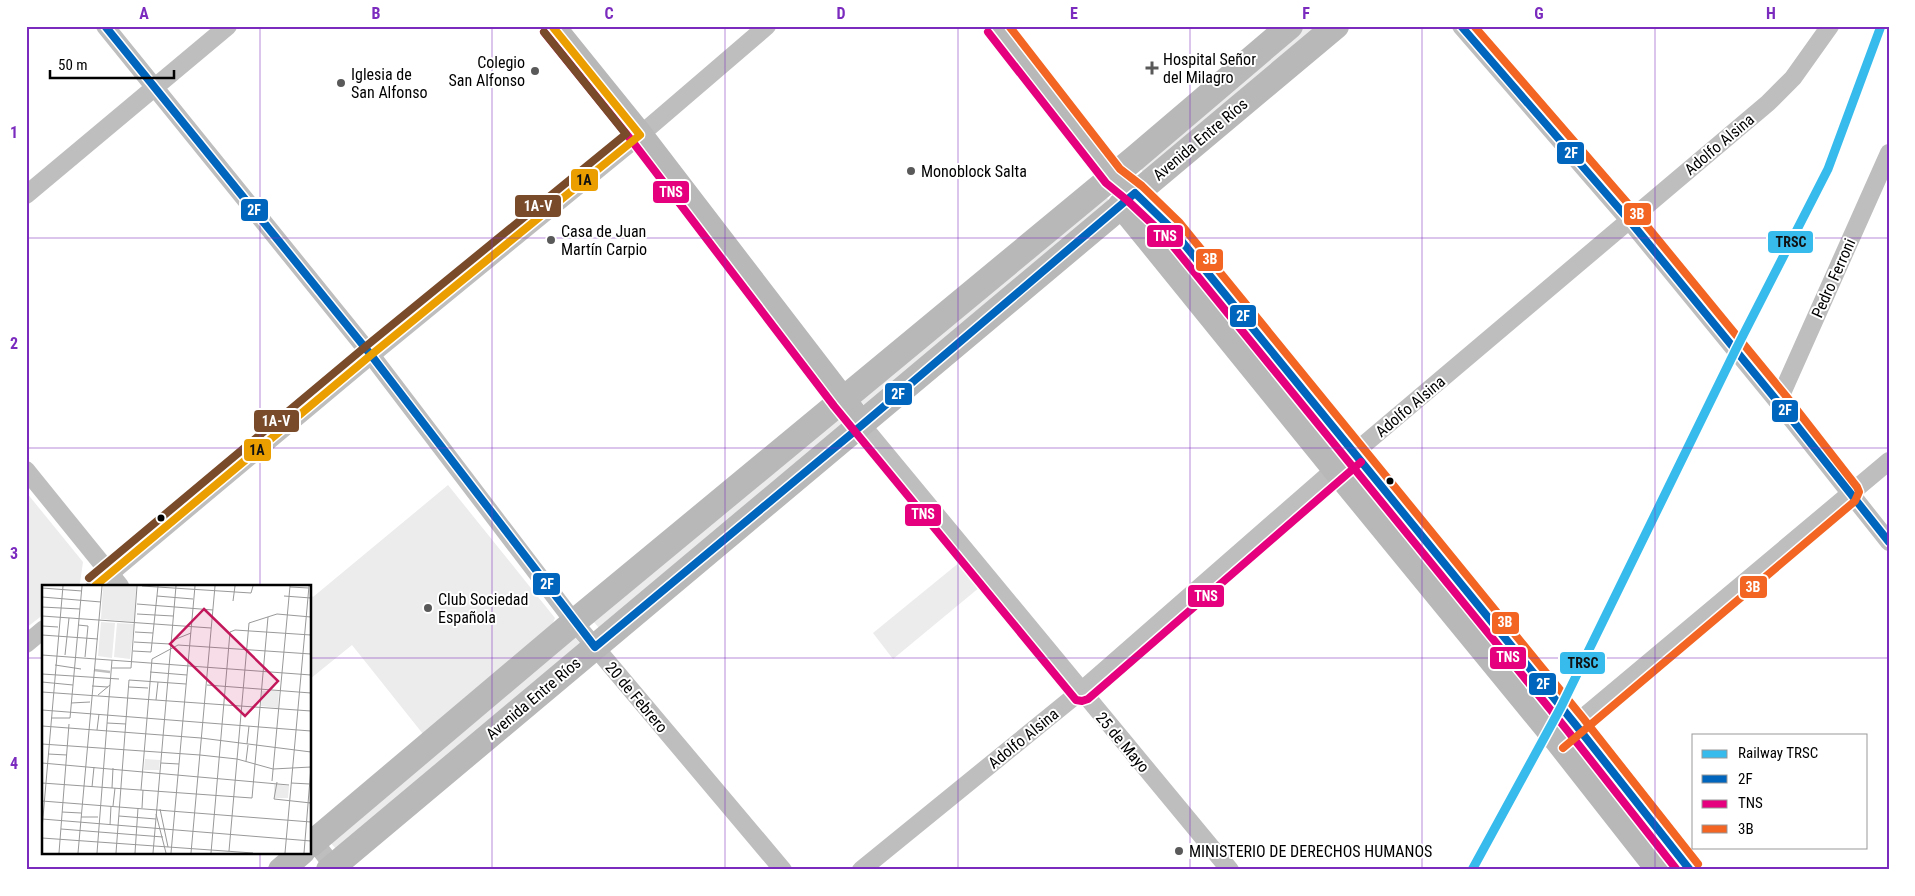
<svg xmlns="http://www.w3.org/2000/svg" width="1915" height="896" font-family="'Roboto Condensed',sans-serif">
  <rect width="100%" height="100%" fill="#fff"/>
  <!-- green -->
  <g fill="#ececec">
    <polygon points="1303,26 1324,26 1146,175 1137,165"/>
    <polygon points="1103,193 1111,203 867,408 858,398"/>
    <polygon points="836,415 845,425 601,630 592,620"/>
    <polygon points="448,485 555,618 549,632 423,734 352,645 310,679 310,594 313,597"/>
    <polygon points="26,492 83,562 80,583 77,586 44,586 44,614 26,628"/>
    <polygon points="960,562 980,587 893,659 873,633"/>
    <polygon points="573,635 581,645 337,850 328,840"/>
  </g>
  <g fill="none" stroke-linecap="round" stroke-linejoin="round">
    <!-- minor -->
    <g stroke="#bebebe" stroke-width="18">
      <polyline points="105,26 371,355 574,622 783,870"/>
      <polyline points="1461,26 1629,220 1778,402 1889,542"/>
      <polyline points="26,195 228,26"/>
      <polyline points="1778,402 1889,153"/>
      <polyline points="862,425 1230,870"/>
      <polyline points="26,470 120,586"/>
      <polyline points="95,586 371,355 640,135 767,26"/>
      <polyline points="26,644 44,629"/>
      <polyline points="1567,731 1889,461"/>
      <polyline points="310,836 336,870"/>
      <polyline points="861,870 1081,691 1335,469 1768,103 1793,78 1830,26"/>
    </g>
    <!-- secondary -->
    <g stroke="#b8b8b8" stroke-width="26">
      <polyline points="552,26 640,135 854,414"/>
      <polyline points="996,26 1113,176 1135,193 1171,228 1575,724 1690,870"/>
      <polyline points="1121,205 1335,469 1557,740 1659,870"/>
      <polyline points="310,845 574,622 1135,158 1290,26"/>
      <polyline points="281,870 302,852"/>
      <polyline points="329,870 1336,26"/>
    </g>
    <!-- bus-1 casing -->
    <g stroke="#fff" stroke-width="11">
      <g id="bus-1">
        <polyline points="105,26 371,355 595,647 862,425 1135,193 1171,228 1575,724 1690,870"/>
        <polyline points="1461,26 1629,220 1778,402 1889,542"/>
      </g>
    </g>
    <!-- bus-2 casing -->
    <g stroke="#fff" stroke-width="11">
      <g id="bus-2">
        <polyline points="544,32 632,141 834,406 1076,700 1082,701 1088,699 1361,462"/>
        <polyline points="988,32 1106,183 1128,201 1164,235 1567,730 1677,870"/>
      </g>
    </g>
    <!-- bus-3 casing -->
    <g stroke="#fff" stroke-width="11">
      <g id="bus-3">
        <polyline points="1009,26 1120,169 1142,186 1179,222 1583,718 1698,864"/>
        <polyline points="1474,26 1637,214 1786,396 1857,487 1859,492 1855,501 1563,748"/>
      </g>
    </g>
    <!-- bus-4 casing -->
    <g stroke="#fff" stroke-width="11">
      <polyline id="bus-4" points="95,586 371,355 640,135 552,26"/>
    </g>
    <!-- bus-5 casing -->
    <g stroke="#fff" stroke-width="11">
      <polyline id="bus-5" points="89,578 365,347 626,134 544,32"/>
    </g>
    <!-- bus-1 -->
    <use href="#bus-1" stroke="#0065bd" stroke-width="8"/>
    <!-- bus-2 -->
    <use href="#bus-2" stroke="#e5007d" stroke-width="8"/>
    <!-- bus-3 -->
    <use href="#bus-3" stroke="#f26522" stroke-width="8"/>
    <!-- bus-4 -->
    <use href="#bus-4" stroke="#eb9e00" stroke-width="8"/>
    <!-- bus-5 -->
    <use href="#bus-5" stroke="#7a4b2a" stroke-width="8"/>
    <!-- rail-1 casing -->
    <g stroke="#fff" stroke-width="12">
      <polyline id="rail-1" points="1472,870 1561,707 1735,351 1828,169 1881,26"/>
    </g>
    <!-- rail-1 -->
    <use href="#rail-1" stroke="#37bbed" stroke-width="9"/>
  </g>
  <!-- grid -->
  <path fill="none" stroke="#7b2cbf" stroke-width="1" stroke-opacity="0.55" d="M 260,26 L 260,586M 492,26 L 492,870M 725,26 L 725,870M 958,26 L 958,870M 1190,26 L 1190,870M 1422,26 L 1422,870M 1655,26 L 1655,870M 26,238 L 1889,238M 26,448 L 1889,448M 26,658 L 44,658M 310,658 L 1889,658M 260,852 L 260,870"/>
  <!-- markers -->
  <g fill="#595959" stroke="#fff" stroke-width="2">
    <path d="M1149.5 60.5h5v5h5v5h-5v5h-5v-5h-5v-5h5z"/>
    <circle cx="535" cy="71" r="5"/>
    <circle cx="341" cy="83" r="5"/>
    <circle cx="911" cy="171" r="5"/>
    <circle cx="551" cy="240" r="5"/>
    <circle cx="428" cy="608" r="5"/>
    <circle cx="1179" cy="851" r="5"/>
  </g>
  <g fill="#000" stroke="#fff" stroke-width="2">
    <circle cx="1390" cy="481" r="4.5"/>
    <circle cx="161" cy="518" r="4.5"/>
  </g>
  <g text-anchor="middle" stroke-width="4" stroke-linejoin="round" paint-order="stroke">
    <!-- poi labels -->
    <g font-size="16" fill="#000" stroke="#fff" text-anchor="start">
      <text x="1163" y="65">Hospital Señor<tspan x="1163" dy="18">del Milagro</tspan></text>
      <text x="525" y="68" text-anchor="end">Colegio<tspan x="525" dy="18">San Alfonso</tspan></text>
      <text x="351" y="80">Iglesia de<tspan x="351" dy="18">San Alfonso</tspan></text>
      <text x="921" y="177">Monoblock Salta</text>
      <text x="561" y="237">Casa de Juan<tspan x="561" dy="18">Martín Carpio</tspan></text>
      <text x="438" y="605">Club Sociedad<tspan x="438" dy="18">Española</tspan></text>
      <text x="1189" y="857">MINISTERIO DE DERECHOS HUMANOS</text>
    </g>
    <!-- street labels -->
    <g font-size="16" fill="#000" stroke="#fff">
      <text transform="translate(1200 139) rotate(-40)" y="6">Avenida Entre Ríos</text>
      <text transform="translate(1719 144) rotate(-40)" y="6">Adolfo Alsina</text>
      <text transform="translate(1833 278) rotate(-66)" y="6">Pedro Ferroni</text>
      <text transform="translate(1410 406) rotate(-40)" y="6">Adolfo Alsina</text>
      <text transform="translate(637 697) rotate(50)" y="6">20 de Febrero</text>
      <text transform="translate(533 698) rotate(-40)" y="6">Avenida Entre Ríos</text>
      <text transform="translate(1023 738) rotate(-39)" y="6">Adolfo Alsina</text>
      <text transform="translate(1123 742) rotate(50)" y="6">25 de Mayo</text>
    </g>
  </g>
  <!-- overview -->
  <g transform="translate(42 585)">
    <rect width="269" height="269" fill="#fff"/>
    <path d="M 61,1 L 94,1 L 93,37 L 59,34 ZM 59,37 L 73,38 L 70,73 L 56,71 ZM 75,38 L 92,39 L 88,74 L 72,72 ZM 220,106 L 237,106 L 236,123 L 219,121 ZM 103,174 L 118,175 L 117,185 L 102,185 ZM 232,199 L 247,201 L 246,213 L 232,213 Z" fill="#ececec"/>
    <path fill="none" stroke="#bfbfbf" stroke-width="2.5" d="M 52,85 L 68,87"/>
    <path fill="none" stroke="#999" stroke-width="1" d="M 100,1 L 209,8 L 211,1M 248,2 L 267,3M 0,3 L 40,6M 115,11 L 151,14M 242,11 L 269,13M 0,12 L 59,17M 191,16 L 193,1M 95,19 L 171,25M 0,22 L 38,24M 95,29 L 131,31M 0,31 L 169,43M 36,40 L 46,41 L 43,72M 0,41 L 16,42M 93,47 L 111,48M 0,50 L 56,54M 129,56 L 149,48M 92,57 L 128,59M 91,66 L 109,67 L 116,1M 0,70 L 269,90M 23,70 L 27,33M 13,80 L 39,84M 185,82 L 188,47 L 193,45 L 269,50M 70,83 L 89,83 L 95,1M 108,87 L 145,90M 0,89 L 77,94M 0,97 L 31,100M 165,100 L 269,108M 50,101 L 66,102M 87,102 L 106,103M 0,107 L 269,126M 56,110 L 68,100 L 70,75M 114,115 L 116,97M 29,118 L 48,117M 0,125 L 269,146M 9,133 L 28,133 L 40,1M 65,138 L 84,139M 0,141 L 159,153 L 269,167M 55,145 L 57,129M 0,159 L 158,170 L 195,174 L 231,184 L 269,182M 205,159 L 207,141M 6,169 L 25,170M 204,176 L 206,160M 0,178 L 247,200M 119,178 L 137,179M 230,196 L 248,1M 235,197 L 232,214 L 269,218M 0,198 L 210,213 L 226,32M 249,198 L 268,199M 50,202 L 52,182M 70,203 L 71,183M 99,205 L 110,74 L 136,60 L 269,69M 0,216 L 269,237M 71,221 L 73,203M 100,223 L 101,205M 118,224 L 126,262M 20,227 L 39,228M 114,229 L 124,268M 77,231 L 114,234M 39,232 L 56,232M 0,234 L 269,256M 68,240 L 69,221M 0,244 L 21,1M 19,244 L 121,252M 0,253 L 211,268M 187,266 L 207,38 L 235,29 L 269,32M 17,268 L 27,139M 36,268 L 60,1M 55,268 L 68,100M 74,268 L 87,95 L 144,99M 93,268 L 96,223M 111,268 L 134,1M 129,268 L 153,1M 149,268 L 173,1M 169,268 L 185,82M 243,268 L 267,1M 262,268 L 269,182"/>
    <path fill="#c2185b" fill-opacity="0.15" stroke="#c2185b" stroke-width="2.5" d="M 162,24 L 236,96 L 203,131 L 128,59 Z"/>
    <rect width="269" height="269" fill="none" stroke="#000" stroke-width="2.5"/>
  </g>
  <g stroke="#fff" stroke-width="2">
    <rect x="1556" y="141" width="29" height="24" rx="5" fill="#0065bd"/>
    <rect x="570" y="168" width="29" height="24" rx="5" fill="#eb9e00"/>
    <rect x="652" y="180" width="38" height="24" rx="5" fill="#e5007d"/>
    <rect x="514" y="194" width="48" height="24" rx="5" fill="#7a4b2a"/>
    <rect x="240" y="198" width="29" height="24" rx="5" fill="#0065bd"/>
    <rect x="1623" y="202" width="29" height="24" rx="5" fill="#f26522"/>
    <rect x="1146" y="224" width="38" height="24" rx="5" fill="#e5007d"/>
    <rect x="1767" y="230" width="47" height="24" rx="5" fill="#37bbed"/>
    <rect x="1195" y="248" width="29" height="24" rx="5" fill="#f26522"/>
    <rect x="1229" y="304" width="28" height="24" rx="5" fill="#0065bd"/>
    <rect x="884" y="382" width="29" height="24" rx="5" fill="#0065bd"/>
    <rect x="1771" y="399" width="28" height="24" rx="5" fill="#0065bd"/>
    <rect x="253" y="409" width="47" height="24" rx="5" fill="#7a4b2a"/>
    <rect x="243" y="438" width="29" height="24" rx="5" fill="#eb9e00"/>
    <rect x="904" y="503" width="38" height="24" rx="5" fill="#e5007d"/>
    <rect x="532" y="572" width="29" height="24" rx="5" fill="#0065bd"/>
    <rect x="1739" y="575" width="29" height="24" rx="5" fill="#f26522"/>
    <rect x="1187" y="584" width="38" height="24" rx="5" fill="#e5007d"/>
    <rect x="1491" y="611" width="29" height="24" rx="5" fill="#f26522"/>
    <rect x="1489" y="646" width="38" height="24" rx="5" fill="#e5007d"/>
    <rect x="1559" y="651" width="47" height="24" rx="5" fill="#37bbed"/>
    <rect x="1528" y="672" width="29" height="24" rx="5" fill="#0065bd"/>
  </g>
  <g font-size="14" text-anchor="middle" font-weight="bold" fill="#fff">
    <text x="1571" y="158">2F</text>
    <text x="671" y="197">TNS</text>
    <text x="538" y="211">1A-V</text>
    <text x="254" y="215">2F</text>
    <text x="1637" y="219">3B</text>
    <text x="1165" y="241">TNS</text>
    <text x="1210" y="264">3B</text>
    <text x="1243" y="321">2F</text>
    <text x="898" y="399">2F</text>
    <text x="1785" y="415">2F</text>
    <text x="276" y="426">1A-V</text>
    <text x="923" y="519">TNS</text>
    <text x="547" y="589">2F</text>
    <text x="1753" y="592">3B</text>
    <text x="1206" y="601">TNS</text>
    <text x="1505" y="627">3B</text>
    <text x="1508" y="662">TNS</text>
    <text x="1543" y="689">2F</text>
  </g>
  <g font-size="14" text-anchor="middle" font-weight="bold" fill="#111">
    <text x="584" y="185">1A</text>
    <text x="1791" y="247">TRSC</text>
    <text x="257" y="455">1A</text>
    <text x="1583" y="668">TRSC</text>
  </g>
  <!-- border -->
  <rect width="1915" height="896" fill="none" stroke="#ffffff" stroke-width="55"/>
  <!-- legend -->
  <rect x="1692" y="734" width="175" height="115" fill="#ffffff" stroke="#999999"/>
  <rect x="1702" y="750" width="25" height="8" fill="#37bbed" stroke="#999999"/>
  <text x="1738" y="758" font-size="15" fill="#000000">Railway TRSC</text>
  <rect x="1702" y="775" width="25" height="8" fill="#0065bd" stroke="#999999"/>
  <text x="1738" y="784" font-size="15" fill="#000000">2F</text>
  <rect x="1702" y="800" width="25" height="8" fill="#e5007d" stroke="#999999"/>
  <text x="1738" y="808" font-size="15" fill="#000000">TNS</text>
  <rect x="1702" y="825" width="25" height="8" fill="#f26522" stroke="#999999"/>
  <text x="1738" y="834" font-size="15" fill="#000000">3B</text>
  <!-- scale -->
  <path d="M50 70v8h124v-8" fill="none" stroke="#000000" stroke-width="2.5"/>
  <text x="58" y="70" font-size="15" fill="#000000" stroke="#ffffff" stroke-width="4" paint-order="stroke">50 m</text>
  <rect x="28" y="28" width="1860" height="840" fill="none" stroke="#7b2cbf" stroke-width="2"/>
  <g font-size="16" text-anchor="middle" font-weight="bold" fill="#7b2cbf">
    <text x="144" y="19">A</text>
    <text x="376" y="19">B</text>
    <text x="609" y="19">C</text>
    <text x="841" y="19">D</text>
    <text x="1074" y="19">E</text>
    <text x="1306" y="19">F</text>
    <text x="1539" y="19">G</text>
    <text x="1771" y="19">H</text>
    <text x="14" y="138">1</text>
    <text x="14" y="349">2</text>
    <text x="14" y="559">3</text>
    <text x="14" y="769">4</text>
  </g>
</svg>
